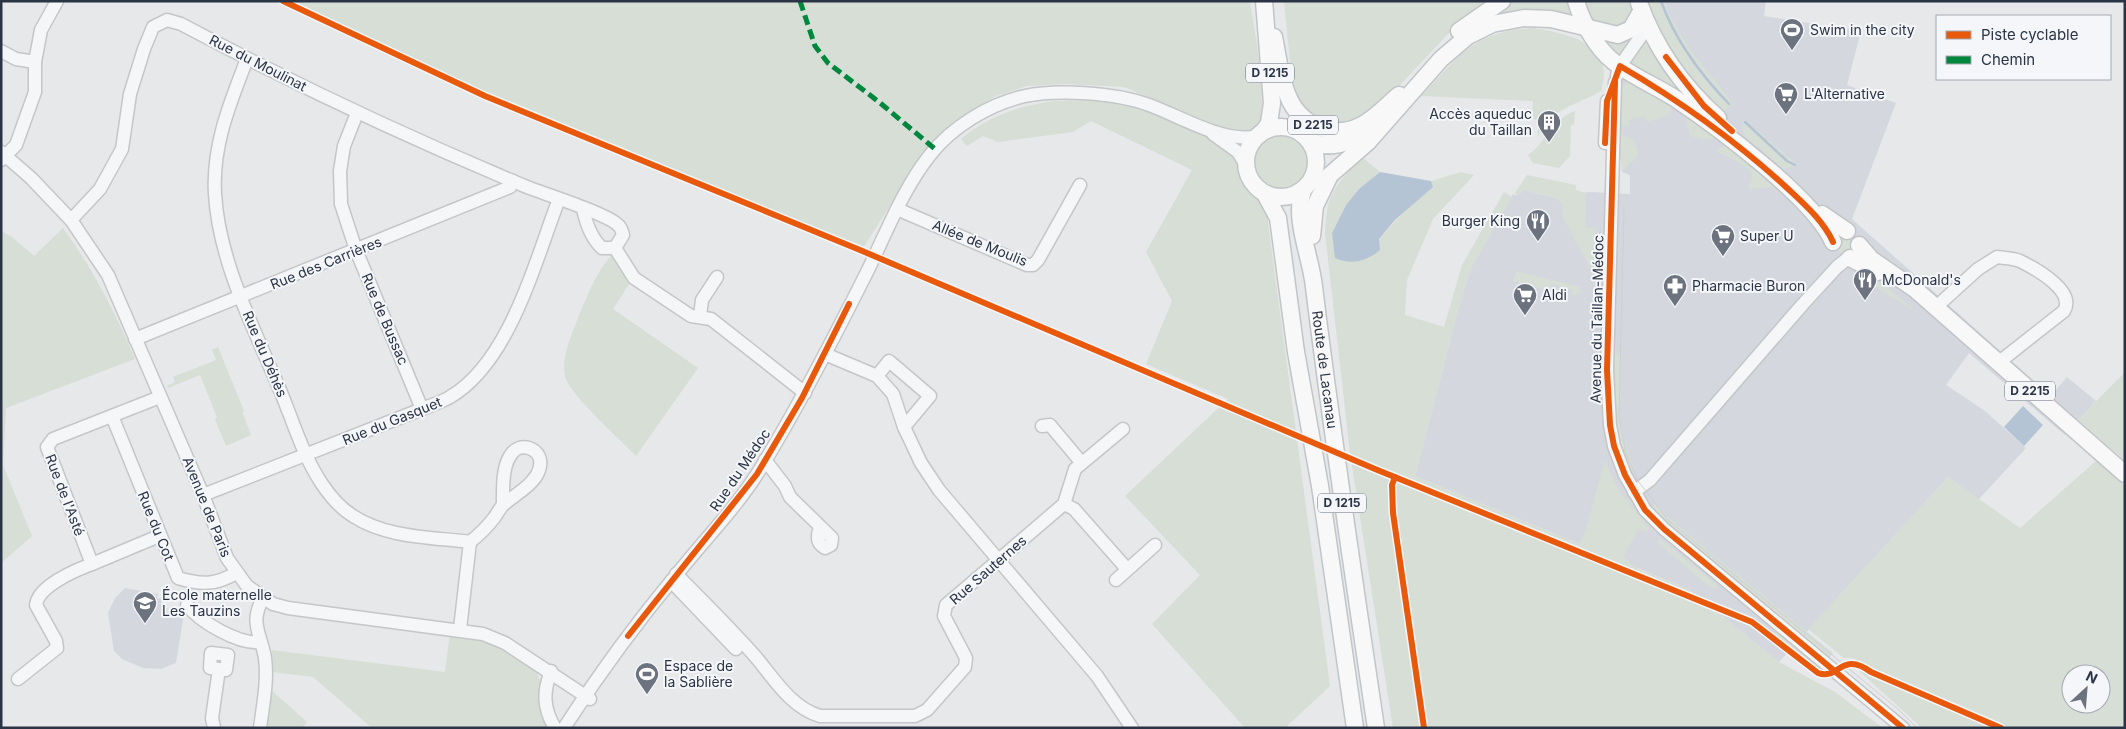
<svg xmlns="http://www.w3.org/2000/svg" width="2126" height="729" font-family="Inter,sans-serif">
  <rect width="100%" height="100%" fill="#e6e8ea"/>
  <!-- built -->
  <g fill="#d4d7dd">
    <polygon points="1664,1 1766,1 1764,16 1861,31 1847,85 1896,103 1852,219 2051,396 2067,377 2096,401 2065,435 1969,353 1946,385 1985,411 2026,448 1979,499 1948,477 1779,662 1688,589 1415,476 1461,299 1471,268 1513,194 1517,196 1524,190 1555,198 1589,192 1630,194 1630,175 1622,172 1621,160 1616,159 1619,89 1627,64 1643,41 1670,18"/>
    <polygon points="125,588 158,594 157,598 162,599 161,605 168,609 167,611 183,619 176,663 161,669 143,668 122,659 114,651 108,613 115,598"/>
  </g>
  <!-- green -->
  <g fill="#d6ded6" fill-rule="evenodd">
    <path d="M 288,1 L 1250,1 C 1254,30 1270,105 1257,129 L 1250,133 L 1225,129 L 1124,87 L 1067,84 L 1027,86 L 996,96 L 952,123 L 925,151 L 863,248 L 483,93 Z"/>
    <polygon points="1284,1 1485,1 1461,20 1385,101 1362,119 1335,125 1308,116 1293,92"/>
    <polygon points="1512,1 1570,1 1575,17 1553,12 1528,10 1487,16"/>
    <path d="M 1580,1 L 1631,1 L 1634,11 L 1622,28 C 1596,24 1594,25 1580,1 Z"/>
    <path d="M 1647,1 L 1664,1 C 1678,40 1706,68 1730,100 L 1732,105 L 1723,112 C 1689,80 1666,44 1647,1 Z"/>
    <path d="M 1533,28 C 1569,34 1616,43 1601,91 C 1578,105 1549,108 1538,137 L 1538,120 L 1532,119 L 1533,101 L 1421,96 C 1460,56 1473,31 1533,28 Z"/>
    <polygon points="1639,28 1619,59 1600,36"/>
    <polygon points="1647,40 1695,102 1627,64 1643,41"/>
    <polygon points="1628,82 1631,82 1671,105 1671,111 1666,116 1647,122 1644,116 1628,120 1630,127 1622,125 1620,122 1619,89"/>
    <path d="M 1054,101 C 1077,101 1100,99 1123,104 C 1149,109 1216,137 1234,155 C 1242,163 1240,177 1246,186 C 1257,202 1270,200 1268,223 L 1330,686 L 1285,728 L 1245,728 L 1152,624 L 1200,575 L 1125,496 L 1228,399 L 1146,364 L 1172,301 L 1146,252 L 1192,170 L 1091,121 L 1073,132 L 998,142 L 983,136 L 967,146 L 961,139 C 989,116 1018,106 1054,101 Z"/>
    <path d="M 1575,111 L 1574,125 L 1571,125 L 1570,156 L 1559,168 L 1533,163 L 1528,155 C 1546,143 1553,118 1575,111 Z"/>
    <polygon points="1685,114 1716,137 1707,140 1690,136"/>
    <polygon points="1744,119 1798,165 1783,169 1745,136 1742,130"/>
    <polygon points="1622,134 1635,141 1639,154 1622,172 1621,160 1616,159 1616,136"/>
    <circle cx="1281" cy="162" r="26"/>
    <polygon points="1729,145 1777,184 1782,195 1774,187 1748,189 1752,177 1750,170 1735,160 1717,152 1720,147"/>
    <path d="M 1361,156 L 1380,172 L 1359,189 L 1346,205 L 1332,233 L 1380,250 L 1379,239 L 1416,199 L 1433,187 L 1431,181 L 1461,172 L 1474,175 L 1433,219 L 1407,280 L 1405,315 L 1444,327 L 1462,265 L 1504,192 L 1512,197 L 1471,268 L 1461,299 L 1415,476 L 1579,544 L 1586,529 L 1605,460 L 1619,491 L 1649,528 L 1647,532 L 1639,529 L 1623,556 L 1636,568 L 1688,589 L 1779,662 L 1835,692 L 1883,728 L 1393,728 L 1350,453 L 1325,233 C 1327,189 1336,188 1361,156 Z"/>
    <polygon points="1527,175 1576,185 1576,190 1586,193 1585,227 1596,228 1594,275 1563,218 1562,204 1555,198 1524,190 1517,196 1515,193"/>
    <path d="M 63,228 C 93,269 115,312 135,359 L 6,408 L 3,465 L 32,536 L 1,563 L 1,231 L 12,237 L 34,256 Z"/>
    <circle cx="1846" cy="245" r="9"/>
    <path d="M 613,254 L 631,281 L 613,309 L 698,368 L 636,456 C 622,441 568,393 565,376 C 561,355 573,332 580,313 C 589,292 597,270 613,254 Z"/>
    <polygon points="1852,266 1886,284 1892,292 1916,311 1882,292"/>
    <polygon points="1516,271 1580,287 1581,292 1578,295 1571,296 1572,290 1551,284 1549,291 1513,281"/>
    <polygon points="1613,315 1617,354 1621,354 1620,417 1624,440 1634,468 1629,471 1616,429"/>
    <polygon points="218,347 244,411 242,412 251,435 226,446 215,419 217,417 200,375 168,388 167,386 175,382 173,377 216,360 212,350"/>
    <polygon points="2125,372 2125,461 2078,420"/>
    <path d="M 2096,461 L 2125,486 L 2125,728 L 1922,728 L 1859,671 L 1863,663 L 1852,658 L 1844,658 L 1808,629 L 1948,477 L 2020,528 ZM 2071,674 L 2101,674 L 2101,704 L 2071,704 Z"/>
    <polygon points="1656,504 1671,520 1833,653 1829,658 1681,536 1652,508"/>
    <polygon points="1659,538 1717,585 1716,589 1708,586 1657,542"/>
    <polygon points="1778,632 1821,666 1821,672 1772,633"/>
    <polygon points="450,633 484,639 504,649 536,671 540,680 540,702 548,728 372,728 313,677 273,672 272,650 445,672"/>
    <polygon points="270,689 307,722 302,728 265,728"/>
  </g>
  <!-- water -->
  <g fill="#b4c4d5">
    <path d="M 1380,172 L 1431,181 L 1433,187 L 1395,220 L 1379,239 L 1380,250 C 1366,262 1351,265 1335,258 L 1332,233 L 1346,205 L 1359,189 Z"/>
    <polygon points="2023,406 2043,425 2024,446 2004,427"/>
  </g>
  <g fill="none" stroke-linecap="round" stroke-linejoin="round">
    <!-- stream -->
    <g stroke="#b4c4d5" stroke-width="2.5">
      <path d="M 1661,1 C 1675,40 1701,75 1729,104"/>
      <polyline points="1745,122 1787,161 1795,165"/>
    </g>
    <!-- minor casing -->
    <g stroke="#c4c6c8" stroke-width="15">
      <g id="minor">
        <polyline points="1,51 16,59 35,62"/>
        <path d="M 247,59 C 230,103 212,146 215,194 C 219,262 254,328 280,390 C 293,421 303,456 322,484 C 330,496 340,508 353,516 C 387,538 431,537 470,542 L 460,629"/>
        <polyline points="1617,75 1620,66 1648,26"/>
        <polyline points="1615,82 1607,370 1610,425 1614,446 1625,475 1645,510 1664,529 1903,728"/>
        <polyline points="357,113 344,146 340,171 341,204 356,250 422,409"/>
        <polyline points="1213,134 1238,152 1246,165"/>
        <polyline points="1605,143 1607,101"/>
        <polyline points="1,152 31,178 71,220 108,275 203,495 227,558 247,586 273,604 288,608 483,634 505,643 590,699"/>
        <polyline points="1,160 16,145 35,92 35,62 41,30 57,1"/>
        <polyline points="897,209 1027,265 1033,265 1038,260 1080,185"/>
        <path d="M 71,220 L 100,189 L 122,149 L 130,94 L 144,49 L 153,27 L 167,20 L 181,24 C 294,84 409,138 527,187 C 545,194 608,214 618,225 C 621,227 622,231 623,235 L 615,248 L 602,248 C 591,238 586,223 583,209"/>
        <polyline points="615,248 634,278 691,316 711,319 805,393"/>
        <path d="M 1935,308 L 1978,269 L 1997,257 C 2004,258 2013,258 2020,261 C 2036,269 2076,291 2064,311 L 1998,363"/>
        <polyline points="700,316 702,300 717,277"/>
        <polyline points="135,339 510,187 513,181"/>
        <polyline points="825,354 877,376 893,394 904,427 921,463 939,490 1097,676 1132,728"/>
        <polyline points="877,376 889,361 930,396 904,427"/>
        <path d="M 112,416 L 178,578 C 201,585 216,585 236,573"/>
        <polyline points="1042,426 1050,425 1081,462"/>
        <path d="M 765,460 L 785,486 L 790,497 L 832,538 L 831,545 L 825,548 C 816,543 817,536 820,527"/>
        <polyline points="1634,492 1650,480 1803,304 1837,267 1848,258"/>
        <path d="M 203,495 L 422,409 C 431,405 442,402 450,397 C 510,362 535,261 559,199"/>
        <polyline points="1064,504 1074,509 1127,569"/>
        <polyline points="159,536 92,564 47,447 53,439 160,397"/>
        <path d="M 470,542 C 479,535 487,527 494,518 C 497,514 500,508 503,505 C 514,495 538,483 540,466 C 543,448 519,440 510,456 C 502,468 503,491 503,505"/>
        <path d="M 676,574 C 702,600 729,627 754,655 C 773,677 790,707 820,716 L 915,716 L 927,710 L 965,667 L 966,658 L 944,616 L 946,605 L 1064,504 L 1075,469 L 1123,429"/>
        <polyline points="1116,580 1155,545"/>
        <polyline points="671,581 736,649"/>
        <path d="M 187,605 C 200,622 239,645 261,642"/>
        <path d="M 551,671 C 543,692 543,708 555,728"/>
        <path d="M 18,679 L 57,648 L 56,641 L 36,605 C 38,586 76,570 92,564"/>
        <polyline points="214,728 212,718 219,669 226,670 228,655 211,653 210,668 219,669"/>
        <path d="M 260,728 C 263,705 268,681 265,658 C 261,634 249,623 263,598"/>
        <path d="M 564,728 C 599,674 636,623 678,573 C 705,539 736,508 759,471 C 799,406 834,338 868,270 C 887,231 903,189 930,155 C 952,127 989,104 1025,96 C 1058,89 1117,93 1149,105 C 1180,116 1224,144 1257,136"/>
      </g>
    </g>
    <!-- major casing -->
    <g stroke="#c2c5c8" stroke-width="19">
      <g id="major">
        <path d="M 1576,1 C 1582,22 1596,48 1614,62 C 1633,77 1656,86 1676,99 C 1716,126 1815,199 1833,242"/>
        <path d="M 1639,3 C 1655,47 1683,87 1718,118"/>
        <polyline points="1459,31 1502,1"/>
        <path d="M 1274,37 C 1278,56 1280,78 1288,96 C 1299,124 1332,140 1360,126 C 1375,119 1387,105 1399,95"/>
        <circle cx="1281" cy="162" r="35"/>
        <polyline points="1264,131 1269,123 1272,103 1264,1"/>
        <path d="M 1310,141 C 1334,152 1355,141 1373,125"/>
        <path id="s1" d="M 1303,190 C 1293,220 1311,256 1314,287 C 1332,434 1354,581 1376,728"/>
        <polyline points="1265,194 1278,218 1296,352 1320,486 1355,728"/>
        <polyline points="1822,214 1847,231"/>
        <polyline points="1312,236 1315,206 1330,175 1368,142 1441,59 1468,36 1492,24 1524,18 1551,19 1618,35 1631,29 1642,10"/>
        <polyline points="1859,245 1871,259 1916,290 2125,474"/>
        <polyline points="1850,258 1878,272"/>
      </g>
    </g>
    <!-- minor -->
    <use href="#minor" stroke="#f5f6f7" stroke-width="12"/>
    <!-- major -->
    <use href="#major" stroke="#f8f8f8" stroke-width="16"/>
    <!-- tram -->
    <polyline stroke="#cecfd2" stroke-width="1" points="1624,207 1619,417 1626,453 1638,481 1669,521 1899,710 1917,728"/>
    <!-- quiet -->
    <polyline stroke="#00873e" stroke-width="5" stroke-dasharray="10 5" stroke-linecap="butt" points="800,1 815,46 828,63 879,102 935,149"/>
    <!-- cycleway casing -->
    <g stroke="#f4f6f9" stroke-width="9">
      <g id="cycleway">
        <path d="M 283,1 L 485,96 L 860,250 L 1375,469 L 1752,622 L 1818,673 C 1839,681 1841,650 1871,672 L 2001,728"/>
        <polyline points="1666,57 1704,106 1732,131"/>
        <polyline points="1615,82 1607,370 1610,425 1614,446 1625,475 1645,510 1664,529 1903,728"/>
        <path d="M 1605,143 L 1607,101 L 1620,66 C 1680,101 1735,140 1786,187 C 1803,203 1823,220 1833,242"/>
        <polyline points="1395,477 1392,485 1393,513 1424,728"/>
        <polyline points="628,636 757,474 802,398 849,304"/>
      </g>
    </g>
    <!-- cycleway -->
    <use href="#cycleway" stroke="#e8590c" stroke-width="6"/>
  </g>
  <!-- icons -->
  <defs>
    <g id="stadium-pin" transform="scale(1.25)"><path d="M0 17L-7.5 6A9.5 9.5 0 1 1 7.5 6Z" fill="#6c737f" stroke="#f4f6f9"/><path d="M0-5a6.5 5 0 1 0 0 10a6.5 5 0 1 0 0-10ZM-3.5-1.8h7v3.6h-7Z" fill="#fff"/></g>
    <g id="supermarket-pin" transform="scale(1.25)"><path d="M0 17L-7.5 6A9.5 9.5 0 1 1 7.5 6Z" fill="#6c737f" stroke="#f4f6f9"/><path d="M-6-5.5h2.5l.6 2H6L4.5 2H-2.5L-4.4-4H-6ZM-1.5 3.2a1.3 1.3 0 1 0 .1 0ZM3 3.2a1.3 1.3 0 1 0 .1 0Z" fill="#fff"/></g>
    <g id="building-pin" transform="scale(1.25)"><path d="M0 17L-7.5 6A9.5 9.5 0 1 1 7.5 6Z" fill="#6c737f" stroke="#f4f6f9"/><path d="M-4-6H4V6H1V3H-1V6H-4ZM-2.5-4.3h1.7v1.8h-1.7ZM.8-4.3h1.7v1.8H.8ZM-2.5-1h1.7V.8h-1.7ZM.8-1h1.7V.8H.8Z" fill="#fff"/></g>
    <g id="restaurant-pin" transform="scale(1.25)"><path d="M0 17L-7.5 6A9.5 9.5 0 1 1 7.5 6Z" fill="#6c737f" stroke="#f4f6f9"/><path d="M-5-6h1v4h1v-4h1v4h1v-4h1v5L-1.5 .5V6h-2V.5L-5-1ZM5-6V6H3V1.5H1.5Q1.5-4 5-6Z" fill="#fff"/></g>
    <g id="pharmacy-pin" transform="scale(1.25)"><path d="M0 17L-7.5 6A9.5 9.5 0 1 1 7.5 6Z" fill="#6c737f" stroke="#f4f6f9"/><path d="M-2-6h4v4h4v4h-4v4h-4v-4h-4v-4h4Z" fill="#fff"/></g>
    <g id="school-pin" transform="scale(1.25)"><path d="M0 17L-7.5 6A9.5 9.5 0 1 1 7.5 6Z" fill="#6c737f" stroke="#f4f6f9"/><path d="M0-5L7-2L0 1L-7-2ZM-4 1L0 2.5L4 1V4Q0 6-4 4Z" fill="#fff"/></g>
  </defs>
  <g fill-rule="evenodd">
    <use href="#stadium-pin" x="1792" y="30"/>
    <use href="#supermarket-pin" x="1786" y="94"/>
    <use href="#building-pin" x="1549" y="122"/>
    <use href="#restaurant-pin" x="1538" y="221"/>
    <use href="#supermarket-pin" x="1723" y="236"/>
    <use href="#restaurant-pin" x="1865" y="280"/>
    <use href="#pharmacy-pin" x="1675" y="286"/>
    <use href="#supermarket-pin" x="1525" y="295"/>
    <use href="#school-pin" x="145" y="603"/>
    <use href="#stadium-pin" x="647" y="674"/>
  </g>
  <g text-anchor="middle" stroke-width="4" stroke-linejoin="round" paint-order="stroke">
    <!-- shield labels -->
    <g fill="#f4f6f9" stroke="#676e7b" stroke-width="1">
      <rect x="1246" y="63.5" width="48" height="19" rx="4"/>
      <rect x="1288" y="115.5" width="50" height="19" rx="4"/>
      <rect x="2005" y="381.5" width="50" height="19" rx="4"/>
      <rect x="1318" y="493.5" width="48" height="19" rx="4"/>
    </g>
    <g font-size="12" font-weight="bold" fill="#2b3445">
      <text x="1270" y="77">D 1215</text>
      <text x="1313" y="129">D 2215</text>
      <text x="2030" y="395">D 2215</text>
      <text x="1342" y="507">D 1215</text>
    </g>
    <!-- poi labels -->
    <g font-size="14" fill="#2b3445" stroke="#f4f6f9" text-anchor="start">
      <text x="1810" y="35">Swim in the city</text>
      <text x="1804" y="99">L'Alternative</text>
      <text x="1532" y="119" text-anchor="end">Accès aqueduc<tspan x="1532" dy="16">du Taillan</tspan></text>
      <text x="1520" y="226" text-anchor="end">Burger King</text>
      <text x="1740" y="241">Super U</text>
      <text x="1882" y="285">McDonald's</text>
      <text x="1692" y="291">Pharmacie Buron</text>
      <text x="1542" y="300">Aldi</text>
      <text x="162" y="600">École maternelle<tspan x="162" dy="16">Les Tauzins</tspan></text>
      <text x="664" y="671">Espace de<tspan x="664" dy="16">la Sablière</tspan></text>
    </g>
    <!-- street labels -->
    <g font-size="14" fill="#2b3445" stroke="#f4f6f9">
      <text transform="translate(258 63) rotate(27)" y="5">Rue du Moulinat</text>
      <text transform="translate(980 243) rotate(22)" y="5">Allée de Moulis</text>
      <text transform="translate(326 263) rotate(-22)" y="5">Rue des Carrières</text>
      <text transform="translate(385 319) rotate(67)" y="5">Rue de Bussac</text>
      <text transform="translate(1597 319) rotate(-89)" y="5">Avenue du Taillan-Médoc</text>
      <text transform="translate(265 354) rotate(67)" y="5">Rue du Déhès</text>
      <text dy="5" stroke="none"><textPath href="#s1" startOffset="182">Route de Lacanau</textPath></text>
      <text transform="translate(392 421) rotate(-22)" y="5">Rue du Gasquet</text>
      <text transform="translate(740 470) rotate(-56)" y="5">Rue du Médoc</text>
      <text transform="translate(65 495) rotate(69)" y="5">Rue de l'Asté</text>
      <text transform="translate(207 507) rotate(68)" y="5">Avenue de Paris</text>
      <text transform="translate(156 526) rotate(68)" y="5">Rue du Cot</text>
      <text transform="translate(988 570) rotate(-41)" y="5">Rue Sauternes</text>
    </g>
  </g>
  <!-- border -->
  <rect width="2126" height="729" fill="none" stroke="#2b3445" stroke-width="5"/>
  <!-- legend -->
  <rect x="1936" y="15" width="175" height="65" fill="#f4f6f9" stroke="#a4a8b1"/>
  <rect x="1946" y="31" width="25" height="8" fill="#e8590c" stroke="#a4a8b1"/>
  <text x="1981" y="40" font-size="15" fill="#2b3445">Piste cyclable</text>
  <rect x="1946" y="56" width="25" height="8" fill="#00873e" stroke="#a4a8b1"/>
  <text x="1981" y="65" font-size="15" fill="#2b3445">Chemin</text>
  <!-- north arrow -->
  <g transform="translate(2086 689) rotate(26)"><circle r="24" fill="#f4f6f9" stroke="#a4a8b1"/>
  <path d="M0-4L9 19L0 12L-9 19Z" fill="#6c737f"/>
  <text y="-8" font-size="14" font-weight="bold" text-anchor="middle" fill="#2b3445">N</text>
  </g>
</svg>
